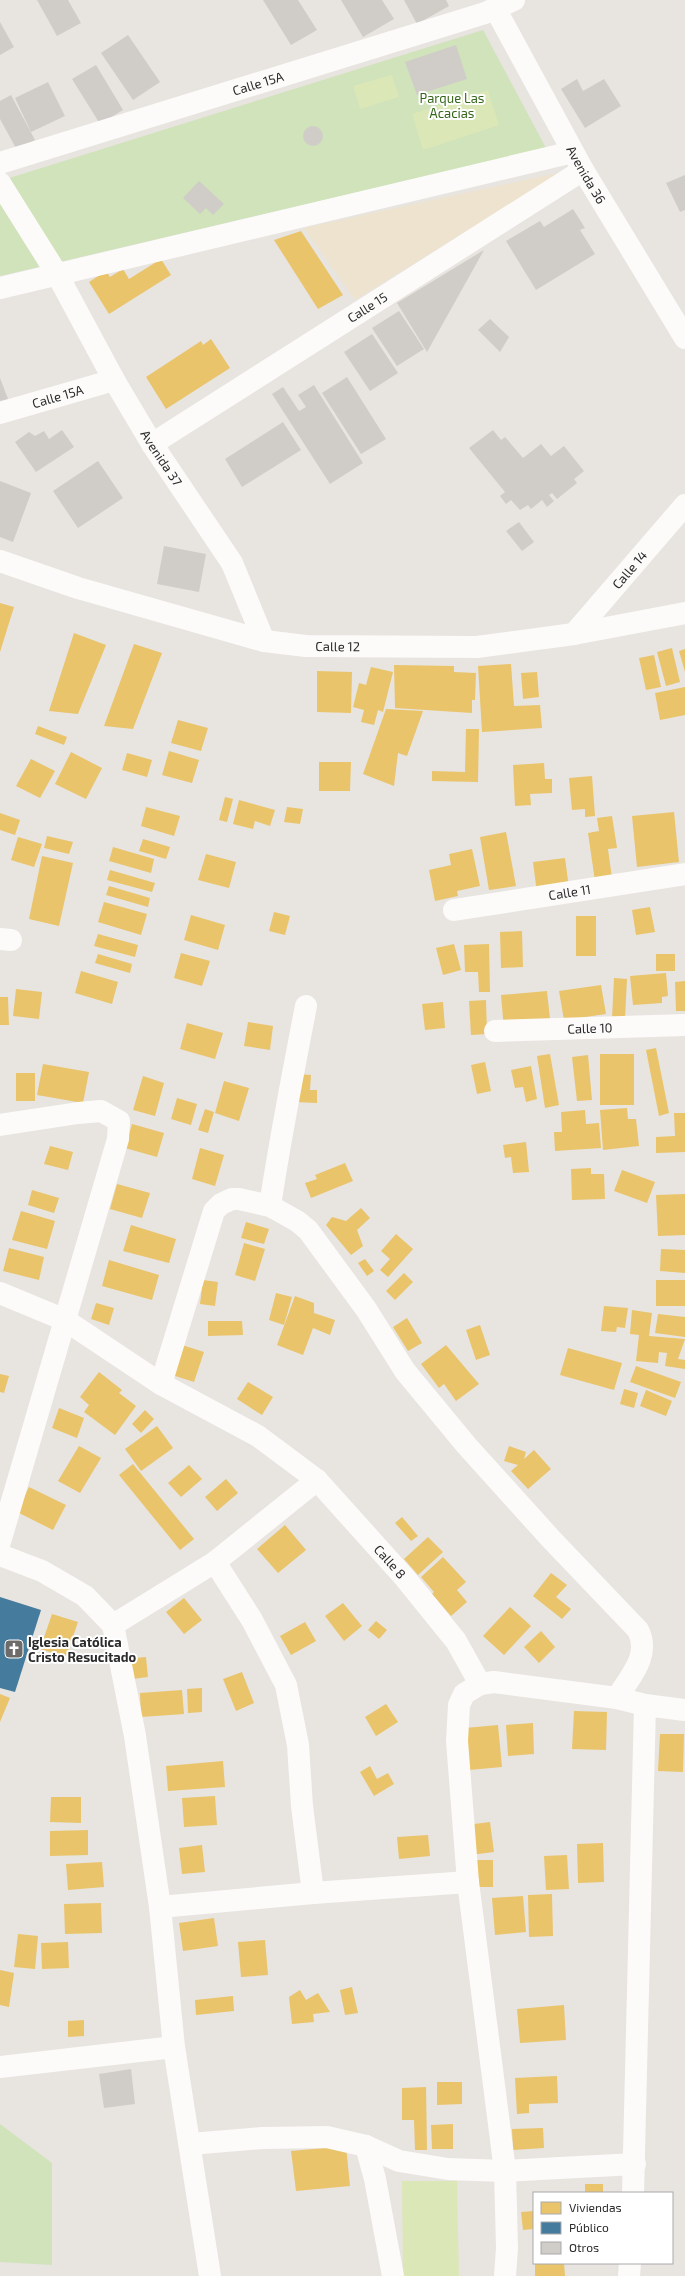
<svg xmlns="http://www.w3.org/2000/svg" width="685" height="2276" font-family="'Exo 2',sans-serif">
  <rect width="100%" height="100%" fill="#e8e4e0"/>
  <!-- green -->
  <g fill="#d0e3ba">
    <polygon points="483,30 546,148 0,276 0,181"/>
    <polygon points="0,2124 52,2163 52,2265 0,2262"/>
  </g>
  <!-- sand -->
  <polygon fill="#ede3cf" points="562,172 355,300 304,228"/>
  <!-- pitch -->
  <g fill="#dce7b7">
    <polygon points="392,75 399,97 360,109 353,86"/>
    <polygon points="488,90 499,125 423,150 412,114"/>
    <polygon points="402,2181 457,2181 459,2276 403,2276"/>
  </g>
  <!-- homes -->
  <g fill="#e9c46a">
    <polygon points="301,231 343,295 318,309 274,240"/>
    <polygon points="161,259 171,275 109,314 89,282 106,271 110,277 123,269 129,279"/>
    <polygon points="211,339 230,368 166,409 146,377 201,341 203,345"/>
    <polygon points="0,603 14,607 0,652"/>
    <polygon points="74,633 106,645 78,714 49,711"/>
    <polygon points="134,644 162,653 133,729 104,726"/>
    <polygon points="672,648 680,682 666,686 657,652"/>
    <polygon points="685,649 685,672 679,651"/>
    <polygon points="654,655 661,687 646,690 639,658"/>
    <polygon points="511,664 514,706 540,705 542,728 482,732 478,666"/>
    <polygon points="394,665 454,666 454,672 476,673 475,700 472,700 472,713 395,708"/>
    <polygon points="371,667 393,672 383,712 378,710 374,725 361,722 364,710 353,707 359,683 366,685"/>
    <polygon points="317,671 352,672 351,713 317,712"/>
    <polygon points="537,672 539,697 523,699 521,673"/>
    <polygon points="685,687 685,715 660,720 655,693"/>
    <polygon points="386,709 423,711 407,756 398,753 394,786 363,774"/>
    <polygon points="178,720 208,728 201,751 171,743"/>
    <polygon points="38,726 67,737 64,745 35,734"/>
    <polygon points="466,729 479,729 478,782 432,781 432,771 465,772"/>
    <polygon points="169,751 199,760 192,783 162,775"/>
    <polygon points="71,752 102,768 86,799 55,784"/>
    <polygon points="127,753 152,760 147,777 122,770"/>
    <polygon points="31,759 55,771 40,798 16,786"/>
    <polygon points="319,762 351,762 350,791 319,791"/>
    <polygon points="544,763 545,779 552,779 552,793 530,794 531,805 515,806 513,765"/>
    <polygon points="592,776 595,816 585,817 585,809 572,810 569,778"/>
    <polygon points="225,797 233,799 227,822 219,820"/>
    <polygon points="239,800 275,810 270,826 255,821 253,829 233,824"/>
    <polygon points="146,807 180,816 174,836 141,826"/>
    <polygon points="287,807 303,809 300,824 284,822"/>
    <polygon points="674,812 679,862 637,867 632,816"/>
    <polygon points="0,813 20,820 15,835 0,830"/>
    <polygon points="612,816 617,848 608,849 612,878 595,881 588,833 599,831 597,818"/>
    <polygon points="506,832 516,886 489,890 480,837"/>
    <polygon points="47,836 73,842 69,854 44,848"/>
    <polygon points="18,837 42,844 34,867 11,860"/>
    <polygon points="143,839 170,847 166,859 139,851"/>
    <polygon points="113,847 154,859 151,873 109,861"/>
    <polygon points="472,849 480,886 457,891 458,896 435,901 429,870 451,865 449,854"/>
    <polygon points="206,854 236,862 229,888 198,880"/>
    <polygon points="42,856 73,863 59,926 29,919"/>
    <polygon points="565,858 569,888 537,893 533,862"/>
    <polygon points="110,870 155,883 152,892 107,880"/>
    <polygon points="109,886 150,898 148,907 106,895"/>
    <polygon points="104,902 147,914 141,935 98,922"/>
    <polygon points="650,907 655,932 636,935 632,910"/>
    <polygon points="274,912 290,916 285,935 269,931"/>
    <polygon points="191,915 225,925 218,950 184,940"/>
    <rect x="576" y="916" width="20" height="40"/>
    <polygon points="522,931 523,967 501,968 500,932"/>
    <polygon points="98,934 138,945 135,957 94,946"/>
    <polygon points="454,944 461,970 443,975 436,948"/>
    <polygon points="489,944 490,992 479,992 478,972 465,972 464,945"/>
    <polygon points="181,953 210,961 202,986 174,978"/>
    <polygon points="98,954 132,964 130,973 95,963"/>
    <rect x="656" y="954" width="19" height="17"/>
    <polygon points="81,971 118,982 112,1004 75,993"/>
    <polygon points="666,973 668,996 662,997 662,1003 633,1005 630,976"/>
    <polygon points="614,978 627,979 625,1019 612,1018"/>
    <polygon points="685,981 685,1011 676,1011 675,982"/>
    <polygon points="601,985 606,1014 564,1020 559,991"/>
    <polygon points="16,989 42,992 39,1019 13,1016"/>
    <polygon points="547,991 550,1019 504,1030 501,995"/>
    <polygon points="0,997 8,997 9,1025 0,1025"/>
    <polygon points="486,1000 487,1034 471,1035 469,1001"/>
    <polygon points="443,1002 445,1028 425,1030 422,1004"/>
    <polygon points="248,1022 273,1026 270,1050 244,1046"/>
    <polygon points="187,1023 223,1033 215,1059 180,1049"/>
    <polygon points="656,1048 669,1113 659,1116 646,1050"/>
    <polygon points="550,1054 559,1105 545,1108 537,1056"/>
    <rect x="600" y="1054" width="34" height="51"/>
    <polygon points="588,1055 592,1100 577,1101 572,1057"/>
    <polygon points="485,1062 491,1091 477,1094 471,1065"/>
    <polygon points="43,1064 89,1072 83,1103 37,1095"/>
    <polygon points="531,1066 537,1099 526,1102 523,1087 515,1088 511,1070"/>
    <rect x="16" y="1073" width="19" height="28"/>
    <polygon points="297,1074 311,1075 310,1090 317,1090 317,1103 295,1102"/>
    <polygon points="143,1076 164,1083 155,1116 133,1110"/>
    <polygon points="224,1081 249,1088 239,1121 215,1113"/>
    <polygon points="177,1098 197,1104 191,1125 171,1119"/>
    <polygon points="627,1108 628,1119 636,1119 639,1146 603,1150 600,1110"/>
    <polygon points="205,1109 214,1112 208,1133 198,1130"/>
    <polygon points="585,1110 586,1124 599,1123 601,1148 555,1151 554,1132 562,1132 561,1112"/>
    <polygon points="674,1113 685,1113 685,1152 656,1153 656,1137 675,1136"/>
    <polygon points="132,1124 164,1133 157,1157 125,1148"/>
    <polygon points="526,1142 529,1172 513,1173 511,1157 505,1158 503,1145"/>
    <polygon points="50,1146 73,1152 68,1170 44,1164"/>
    <polygon points="200,1148 224,1155 215,1186 192,1179"/>
    <polygon points="345,1163 353,1181 311,1198 305,1183 317,1179 315,1175"/>
    <polygon points="591,1168 591,1174 604,1174 605,1199 572,1200 571,1169"/>
    <polygon points="622,1170 655,1182 647,1203 614,1191"/>
    <polygon points="117,1184 150,1193 142,1218 110,1209"/>
    <polygon points="32,1190 59,1198 54,1213 28,1205"/>
    <polygon points="685,1194 685,1235 658,1236 656,1195"/>
    <polygon points="361,1208 370,1218 357,1230 363,1246 351,1255 326,1225 332,1217 346,1221"/>
    <polygon points="21,1211 55,1221 47,1249 12,1240"/>
    <polygon points="246,1222 269,1229 264,1244 241,1238"/>
    <polygon points="131,1225 176,1239 169,1263 123,1251"/>
    <polygon points="396,1234 413,1249 388,1277 380,1270 390,1259 381,1251"/>
    <polygon points="244,1243 265,1249 255,1281 235,1275"/>
    <polygon points="9,1248 44,1257 39,1280 3,1271"/>
    <polygon points="661,1249 685,1250 685,1273 660,1271"/>
    <polygon points="365,1259 374,1271 367,1276 358,1263"/>
    <polygon points="109,1260 159,1275 152,1300 102,1286"/>
    <polygon points="404,1273 413,1282 395,1300 386,1291"/>
    <polygon points="203,1280 218,1282 215,1306 200,1304"/>
    <rect x="656" y="1280" width="29" height="26"/>
    <polygon points="276,1293 292,1297 284,1325 269,1320"/>
    <polygon points="295,1296 314,1303 314,1313 335,1320 330,1335 313,1328 303,1355 277,1345"/>
    <polygon points="96,1303 114,1308 109,1325 91,1319"/>
    <polygon points="604,1306 628,1308 625,1328 617,1327 616,1332 601,1331"/>
    <polygon points="632,1310 652,1313 649,1336 685,1339 678,1359 685,1360 685,1369 665,1366 667,1353 659,1352 658,1363 636,1361 639,1335 630,1334"/>
    <polygon points="658,1314 685,1317 685,1337 655,1333"/>
    <polygon points="407,1318 422,1343 408,1351 393,1327"/>
    <polygon points="208,1321 242,1321 243,1335 208,1336"/>
    <polygon points="480,1325 490,1355 476,1360 466,1330"/>
    <polygon points="182,1345 204,1352 194,1382 172,1375"/>
    <polygon points="446,1345 479,1384 456,1401 444,1384 439,1388 421,1364"/>
    <polygon points="568,1348 622,1363 614,1390 560,1375"/>
    <polygon points="636,1366 681,1382 675,1398 630,1382"/>
    <polygon points="99,1372 122,1390 119,1393 136,1406 115,1435 84,1412 89,1405 80,1397"/>
    <polygon points="0,1374 9,1376 4,1393 0,1392"/>
    <polygon points="248,1382 273,1397 262,1415 237,1399"/>
    <polygon points="624,1389 638,1393 634,1408 620,1404"/>
    <polygon points="646,1390 672,1401 666,1416 640,1406"/>
    <polygon points="59,1408 84,1418 77,1438 52,1428"/>
    <polygon points="145,1410 154,1419 141,1433 132,1424"/>
    <polygon points="157,1426 173,1448 141,1471 125,1449"/>
    <polygon points="79,1446 101,1458 80,1493 58,1481"/>
    <polygon points="509,1446 526,1452 524,1459 534,1450 551,1469 528,1489 511,1471 518,1465 504,1461"/>
    <polygon points="133,1464 194,1539 180,1550 119,1475"/>
    <polygon points="189,1465 202,1479 181,1497 168,1483"/>
    <polygon points="226,1479 238,1493 217,1511 205,1497"/>
    <polygon points="29,1487 66,1505 53,1530 17,1512"/>
    <polygon points="402,1517 418,1536 411,1541 395,1523"/>
    <polygon points="285,1525 306,1550 278,1573 257,1549"/>
    <polygon points="428,1537 443,1552 418,1575 404,1559"/>
    <polygon points="443,1557 466,1582 457,1590 467,1602 451,1616 432,1594 434,1592 421,1577"/>
    <polygon points="551,1573 567,1585 556,1597 571,1609 562,1619 533,1596"/>
    <polygon points="184,1598 202,1620 184,1634 166,1612"/>
    <polygon points="343,1603 362,1626 344,1641 325,1616"/>
    <polygon points="510,1607 531,1626 504,1655 483,1636"/>
    <polygon points="52,1614 78,1622 66,1657 40,1649"/>
    <polygon points="376,1621 387,1630 379,1639 368,1630"/>
    <polygon points="305,1622 316,1641 291,1655 280,1636"/>
    <polygon points="541,1631 555,1647 539,1663 524,1647"/>
    <polygon points="146,1657 148,1677 125,1680 123,1659"/>
    <polygon points="242,1672 254,1703 236,1711 223,1679"/>
    <polygon points="202,1688 202,1712 188,1713 187,1689"/>
    <polygon points="182,1690 184,1714 141,1717 140,1693"/>
    <polygon points="0,1694 10,1698 0,1722"/>
    <polygon points="386,1704 398,1722 376,1736 365,1717"/>
    <polygon points="574,1711 607,1712 606,1750 572,1749"/>
    <polygon points="533,1723 534,1754 508,1756 506,1725"/>
    <polygon points="498,1725 502,1767 469,1770 465,1728"/>
    <polygon points="660,1734 684,1734 683,1772 658,1771"/>
    <polygon points="223,1761 225,1787 168,1791 166,1766"/>
    <polygon points="370,1766 377,1779 388,1773 394,1784 374,1796 360,1772"/>
    <polygon points="215,1796 217,1825 184,1827 182,1798"/>
    <polygon points="51,1797 81,1797 81,1823 50,1822"/>
    <polygon points="490,1822 494,1852 470,1855 466,1825"/>
    <polygon points="88,1830 88,1855 50,1856 50,1831"/>
    <polygon points="428,1835 430,1856 399,1859 397,1837"/>
    <polygon points="603,1843 604,1882 578,1883 577,1844"/>
    <polygon points="202,1845 205,1872 182,1874 179,1848"/>
    <polygon points="567,1855 569,1889 546,1890 544,1856"/>
    <rect x="476" y="1860" width="17" height="27"/>
    <polygon points="102,1862 104,1887 68,1890 66,1864"/>
    <polygon points="552,1894 553,1936 529,1937 528,1895"/>
    <polygon points="523,1896 526,1932 495,1935 492,1898"/>
    <polygon points="101,1903 102,1933 65,1934 64,1904"/>
    <polygon points="214,1918 218,1946 183,1951 179,1923"/>
    <polygon points="18,1934 38,1936 35,1969 14,1967"/>
    <polygon points="265,1940 268,1975 241,1977 238,1942"/>
    <polygon points="68,1942 69,1968 42,1969 41,1943"/>
    <polygon points="0,1970 14,1973 9,2007 0,2005"/>
    <polygon points="352,1987 358,2013 345,2015 340,1990"/>
    <polygon points="300,1990 306,2000 318,1993 330,2012 313,2014 314,2022 292,2024 289,1997"/>
    <polygon points="233,1996 234,2011 196,2015 195,2000"/>
    <polygon points="564,2005 566,2040 520,2043 517,2009"/>
    <polygon points="84,2020 84,2036 68,2037 68,2021"/>
    <polygon points="557,2076 558,2103 529,2104 529,2113 517,2114 515,2078"/>
    <polygon points="437,2082 462,2082 462,2104 437,2105"/>
    <polygon points="426,2087 427,2150 415,2150 414,2120 402,2120 402,2088"/>
    <polygon points="453,2124 453,2149 432,2149 431,2125"/>
    <polygon points="543,2128 544,2148 513,2150 512,2129"/>
    <polygon points="346,2146 350,2186 296,2191 291,2151"/>
    <rect x="585" y="2184" width="18" height="9"/>
    <polygon points="534,2211 534,2229 523,2230 521,2212"/>
    <polygon points="535,2263 564,2263 565,2276 535,2276"/>
  </g>
  <!-- public -->
  <polygon fill="#457b9d" points="0,1597 41,1610 15,1692 0,1688"/>
  <!-- building -->
  <g fill="#d0cdc9">
    <polygon points="37,0 68,0 81,23 57,36"/>
    <polygon points="263,0 298,0 317,30 291,45"/>
    <polygon points="341,0 382,0 394,19 363,37"/>
    <polygon points="404,0 446,0 449,6 417,24"/>
    <polygon points="0,22 14,47 0,55"/>
    <polygon points="128,35 160,82 133,100 101,53"/>
    <polygon points="456,45 467,79 417,95 405,62"/>
    <polygon points="96,65 123,110 100,124 72,79"/>
    <polygon points="577,79 583,91 604,79 621,106 585,128 561,89"/>
    <polygon points="48,82 65,116 31,132 15,98"/>
    <polygon points="11,95 35,140 17,150 0,119 0,101"/>
    <circle cx="313" cy="136" r="10"/>
    <polygon points="685,175 685,210 680,212 666,183"/>
    <polygon points="199,181 224,204 213,215 206,208 200,214 183,198"/>
    <polygon points="573,209 585,228 580,230 595,254 536,290 506,241 540,221 544,227"/>
    <polygon points="484,250 427,352 397,303"/>
    <polygon points="399,311 424,349 397,366 372,328"/>
    <polygon points="490,319 509,337 500,352 478,330"/>
    <polygon points="372,334 398,373 370,391 344,352"/>
    <polygon points="347,377 386,439 361,454 322,393"/>
    <polygon points="0,378 8,399 0,401"/>
    <polygon points="314,385 363,463 330,484 272,394 283,387 299,411 306,407 298,395"/>
    <polygon points="283,422 301,450 242,487 225,459"/>
    <polygon points="62,430 74,447 36,472 15,442 29,432 35,436 44,431 49,439"/>
    <polygon points="493,430 501,440 505,437 523,458 541,444 551,456 564,446 584,471 574,479 577,483 557,499 552,493 549,495 554,501 547,507 542,500 531,509 528,505 520,510 511,500 506,504 500,496 505,492 469,448"/>
    <polygon points="98,461 123,498 78,528 53,491"/>
    <polygon points="0,481 31,493 13,542 0,537"/>
    <polygon points="519,522 534,542 522,551 506,531"/>
    <polygon points="164,546 206,554 199,592 157,584"/>
    <polygon points="131,2069 135,2104 104,2108 99,2074"/>
  </g>
  <g fill="none" stroke-linecap="round" stroke-linejoin="round">
    <!-- minor -->
    <g stroke="#fcfbfa" stroke-width="22">
      <path id="s1" d="M 495,8 L 583,170 L 685,338"/>
      <path id="s2" d="M 0,163 L 485,13 L 514,0"/>
      <path id="s3" d="M 0,183 L 57,274 L 114,380 L 152,444 L 232,563 L 264,641"/>
      <polyline points="0,288 573,152"/>
      <path id="s4" d="M 0,413 L 114,380"/>
      <path id="s5" d="M 152,444 L 583,170"/>
      <path id="s6" d="M 574,634 L 685,505"/>
      <path id="s7" d="M 454,910 L 685,874"/>
      <polyline points="0,939 11,940"/>
      <path id="s8" d="M 495,1031 L 685,1025"/>
      <polyline points="0,1125 78,1113 101,1111 119,1121 118,1139 0,1542"/>
      <path d="M 270,1206 C 280,1139 293,1073 306,1006"/>
      <path id="s9" d="M 0,1293 L 65,1320 L 161,1384 L 258,1436 L 317,1480 L 405,1578 L 456,1641 L 480,1684 L 494,1682 L 617,1698 L 645,1705 L 685,1710"/>
      <path d="M 161,1384 L 214,1211 L 221,1204 L 232,1199 L 239,1199 L 270,1206 L 297,1221 L 308,1230 L 366,1309 L 405,1371 L 467,1446 L 551,1539 L 638,1630 C 651,1656 630,1676 617,1698"/>
      <polyline points="215,1562 252,1620 286,1685 298,1745 302,1806 313,1893"/>
      <polyline points="113,1625 215,1562 317,1480"/>
      <polyline points="480,1684 464,1694 459,1705 457,1741 468,1882 505,2171 507,2248 505,2276"/>
      <polyline points="160,1907 313,1893 468,1882"/>
      <polyline points="0,2067 174,2047"/>
      <polyline points="190,2144 262,2138 327,2137 366,2146 399,2161 448,2169 505,2171 635,2164"/>
      <polyline points="366,2146 375,2179 393,2276"/>
      <polyline points="633,2193 645,1705"/>
      <polyline points="629,2276 630,2263"/>
    </g>
    <!-- tertiary -->
    <polyline stroke="#fcfbfa" stroke-width="22" points="0,1555 42,1571 85,1596 113,1625 135,1736 160,1907 174,2047 210,2276"/>
    <!-- secondary -->
    <path stroke="#fcfbfa" stroke-width="22" id="s10" d="M 0,561 L 78,588 L 264,641 L 306,646 L 477,647 L 574,634 L 685,613"/>
  </g>
  <!-- icons -->
  <defs>
    <g id="church-square" transform="scale(1)"><rect x="-9" y="-9" width="18" height="18" rx="4" fill="#6d6c6a" stroke="#fff"/><path d="M-1.2-6h2.4v3.5h3.3v2.4h-3.3V6h-2.4V-.1h-3.3v-2.4h3.3Z" fill="#fff"/></g>
  </defs>
  <g fill-rule="evenodd">
    <use href="#church-square" x="14" y="1649"/>
  </g>
  <g text-anchor="middle" stroke-width="4" stroke-linejoin="round" paint-order="stroke">
    <!-- street labels -->
    <g font-size="13" fill="#2b2b2b" stroke="#fff">
      <text dy="5" stroke="none"><textPath href="#s2" startOffset="270">Calle 15A</textPath></text>
      <text dy="5" stroke="none"><textPath href="#s1" startOffset="190">Avenida 36</textPath></text>
      <text dy="5" stroke="none"><textPath href="#s5" startOffset="255">Calle 15</textPath></text>
      <text dy="5" stroke="none"><textPath href="#s4" startOffset="60">Calle 15A</textPath></text>
      <text dy="5" stroke="none"><textPath href="#s3" startOffset="319">Avenida 37</textPath></text>
      <text dy="5" stroke="none"><textPath href="#s6" startOffset="85">Calle 14</textPath></text>
      <text dy="5" stroke="none"><textPath href="#s10" startOffset="350">Calle 12</textPath></text>
      <text dy="5" stroke="none"><textPath href="#s7" startOffset="117">Calle 11</textPath></text>
      <text dy="5" stroke="none"><textPath href="#s8" startOffset="95">Calle 10</textPath></text>
      <text dy="5" stroke="none"><textPath href="#s9" startOffset="479">Calle 8</textPath></text>
    </g>
    <!-- park labels -->
    <g font-size="13" fill="#36671c" stroke="#fff">
      <text x="452" y="103">Parque Las<tspan x="452" dy="15">Acacias</tspan></text>
    </g>
    <!-- poi labels -->
    <g font-size="13" font-weight="bold" fill="#2b2b2b" stroke="#fff" text-anchor="start">
      <text x="28" y="1647">Iglesia Católica<tspan x="28" dy="15">Cristo Resucitado</tspan></text>
    </g>
  </g>
  <!-- legend -->
  <rect x="533" y="2192" width="140" height="72" fill="#ffffff" stroke="#aaaaaa"/>
  <rect x="541" y="2202" width="20" height="12" fill="#e9c46a" stroke="#aaaaaa"/>
  <text x="569" y="2212" font-size="12" fill="#2b2b2b">Viviendas</text>
  <rect x="541" y="2222" width="20" height="12" fill="#457b9d" stroke="#aaaaaa"/>
  <text x="569" y="2232" font-size="12" fill="#2b2b2b">Público</text>
  <rect x="541" y="2242" width="20" height="12" fill="#d0cdc9" stroke="#aaaaaa"/>
  <text x="569" y="2252" font-size="12" fill="#2b2b2b">Otros</text>
</svg>
